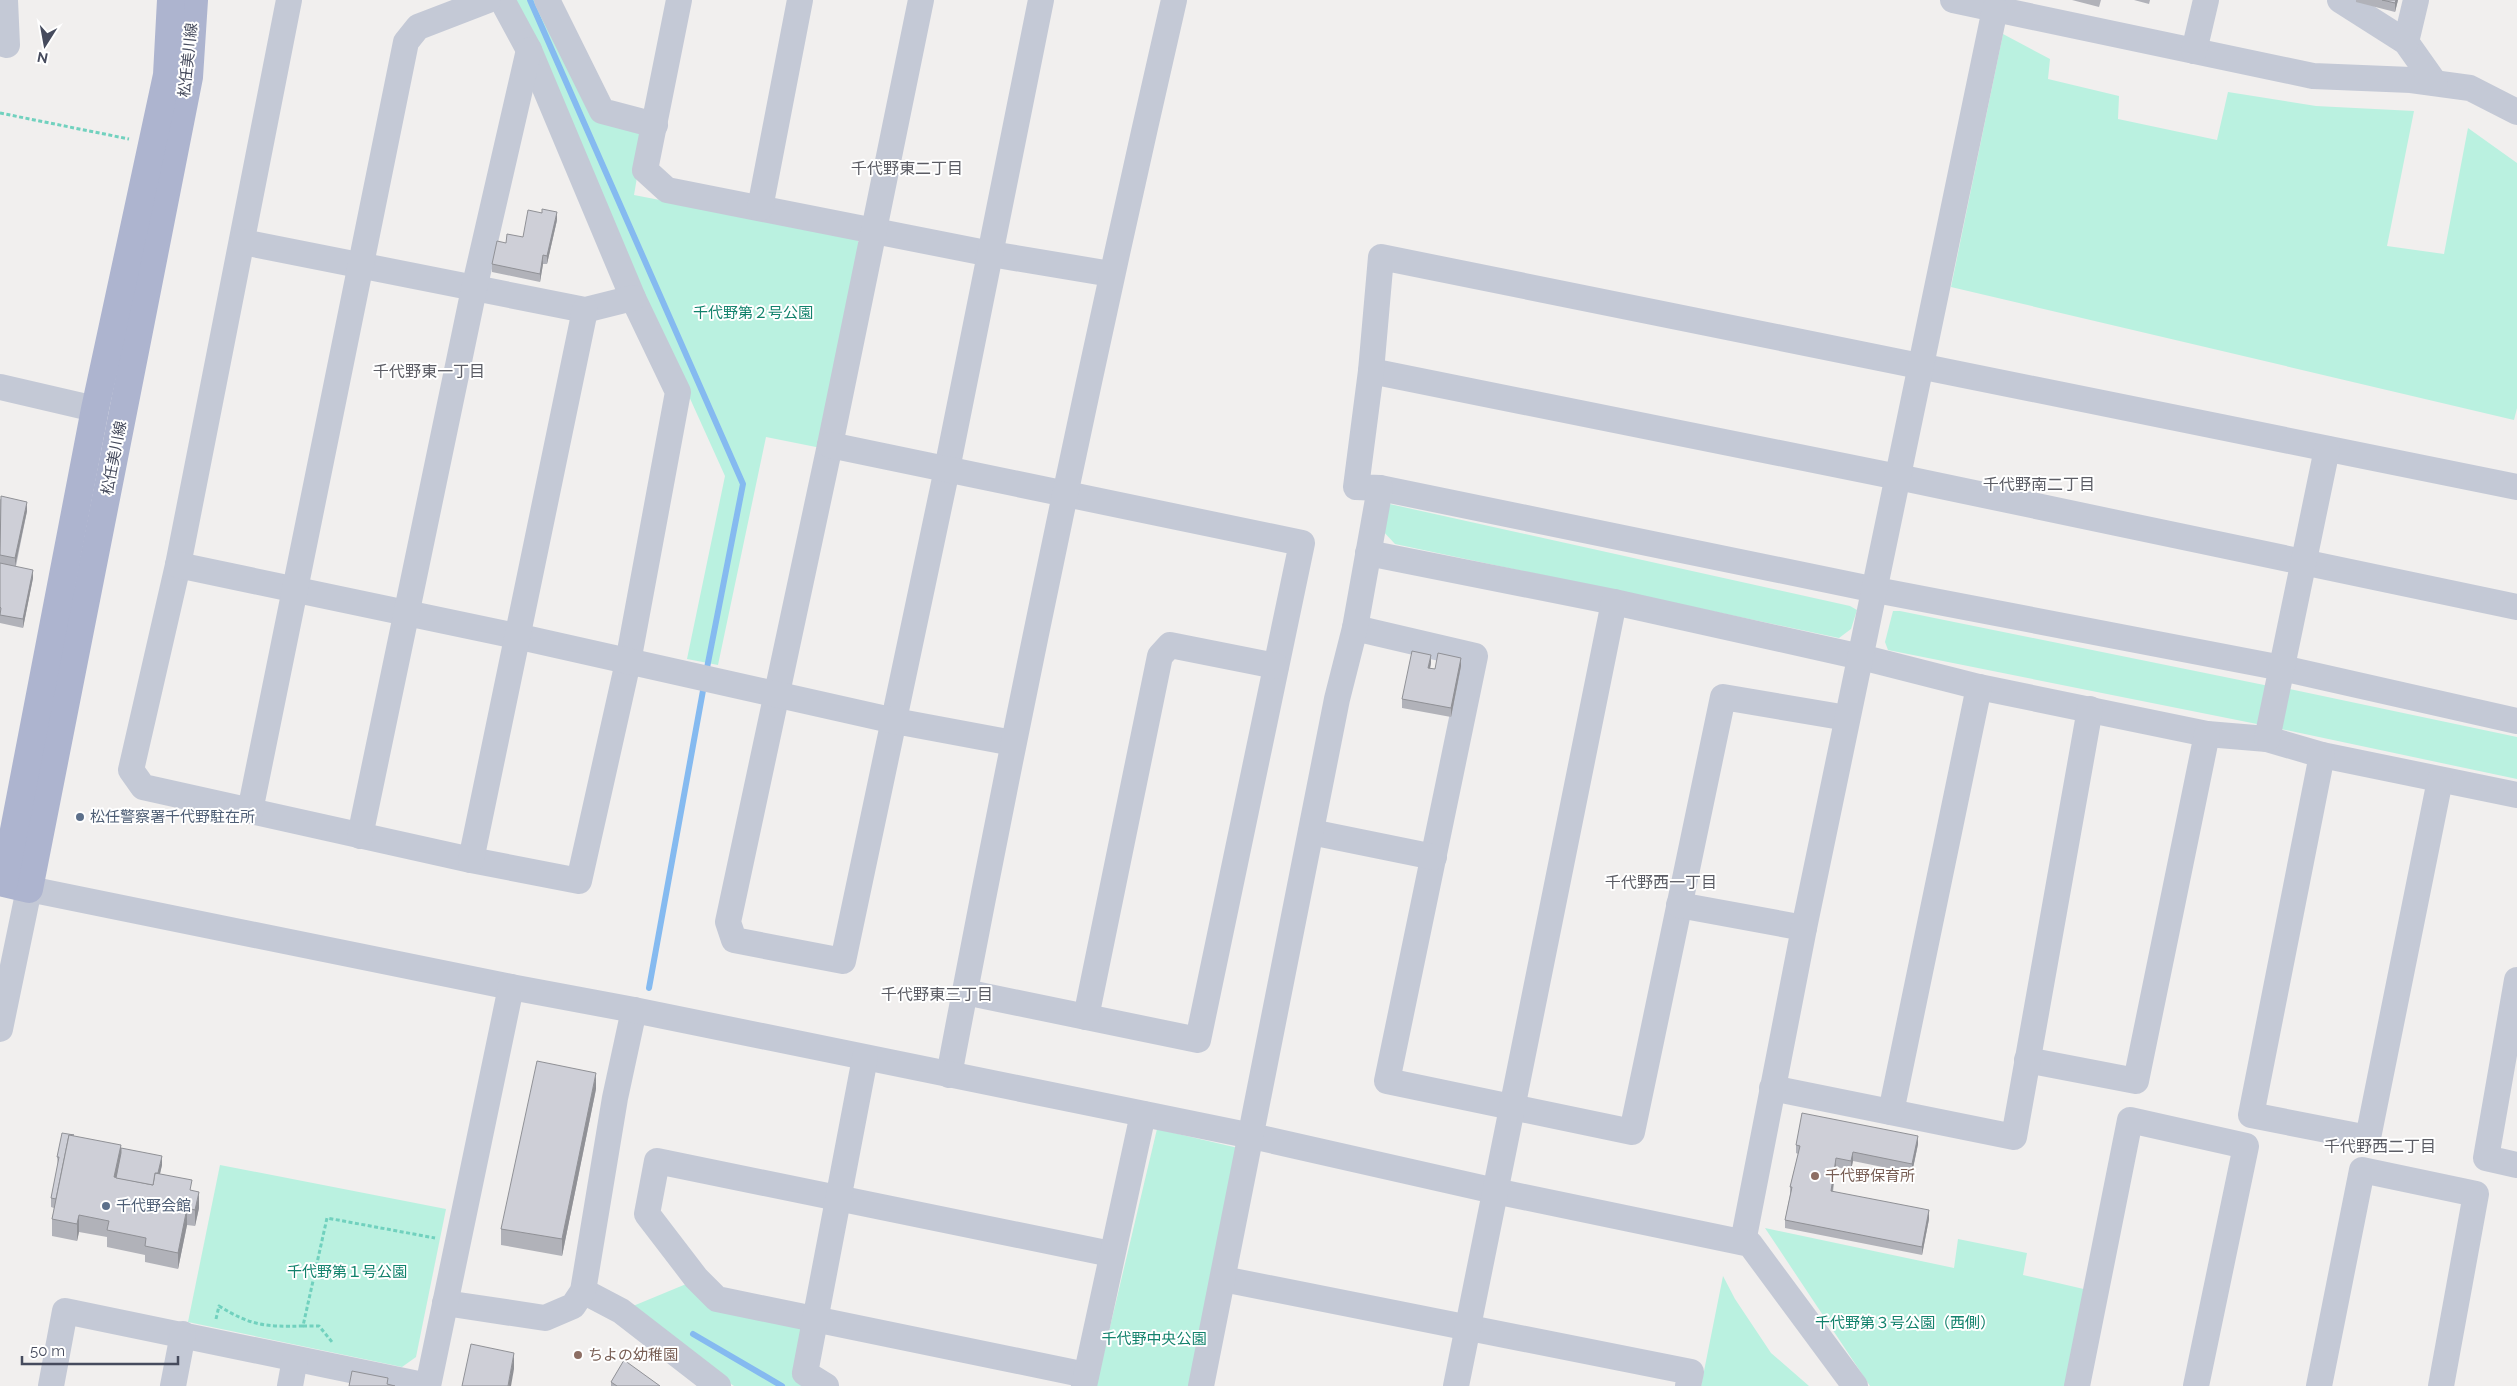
<svg xmlns="http://www.w3.org/2000/svg" width="2517" height="1386" font-family="Raleway,'Noto Sans JP',sans-serif">
  <rect width="100%" height="100%" fill="#f1efee"/>
  <!-- green -->
  <g fill="#baf1e0">
    <polygon points="510,0 540,0 599,118 645,130 634,195 856,238 862,248 821,448 766,437 718,665 687,659 725,476"/>
    <polygon points="2003,34 2050,59 2048,79 2119,96 2118,119 2217,140 2228,92 2316,106 2414,111 2387,246 2444,254 2468,128 2517,163 2517,408 2514,420 1951,287"/>
    <polygon points="1385,503 1850,606 1857,610 1851,629 1839,638 1395,544 1382,530"/>
    <polygon points="1893,611 1900,611 2269,686 2262,725 1888,650 1885,642"/>
    <polygon points="2285,688 2517,737 2517,779 2276,728"/>
    <polygon points="1157,1129 1238,1148 1190,1386 1096,1386"/>
    <polygon points="220,1165 446,1209 416,1357 402,1367 188,1322"/>
    <polygon points="1765,1228 1954,1268 1958,1239 2027,1253 2023,1275 2088,1290 2068,1386 1870,1386"/>
    <polygon points="1723,1276 1735,1299 1771,1353 1809,1386 1701,1386"/>
    <polygon points="691,1282 806,1324 814,1386 734,1386 621,1311"/>
  </g>
  <g fill="none" stroke-linecap="round" stroke-linejoin="round">
    <!-- stream -->
    <g stroke="#85baf0" stroke-width="6">
      <polyline points="530,0 743,484 706,673"/>
      <polyline points="649,988 704,685"/>
      <polyline points="693,1334 782,1386"/>
    </g>
    <!-- path -->
    <g stroke="#71d1be" stroke-width="3" stroke-dasharray="4 2.5" stroke-linecap="butt">
      <polyline points="0,113 129,139"/>
      <path d="M 216,1319 L 219,1306 C 251,1326 267,1327 303,1326 L 327,1218 L 435,1238"/>
      <polyline points="303,1326 319,1326 332,1342"/>
    </g>
    <!-- minor -->
    <g stroke="#c4c9d6" stroke-width="26">
      <polyline points="289,0 178,565 131,770 143,787 471,860 579,881 628,662 678,392 633,298 529,50 502,0"/>
      <polyline points="547,0 602,111 655,125"/>
      <polyline points="679,0 645,170 667,190 991,254 1111,274"/>
      <polyline points="921,0 830,445 728,922 734,940 843,961 947,469 1041,0"/>
      <polyline points="1953,0 2313,76 2411,80 2470,88 2517,112"/>
      <polyline points="2340,0 2406,42 2435,83"/>
      <polyline points="2406,42 2416,0"/>
      <polyline points="0,43 7,45 5,0"/>
      <polyline points="2194,51 2206,0"/>
      <polyline points="760,208 800,0"/>
      <polyline points="243,242 585,310 633,298"/>
      <polyline points="1371,371 1898,477 2517,607"/>
      <polyline points="0,387 95,409"/>
      <polyline points="830,445 1302,543 1198,1040 965,992"/>
      <polyline points="2517,487 1381,257 1371,371 1356,487 1380,488 1876,590 2282,668 2517,721"/>
      <polyline points="1368,553 1614,602 1861,657 1979,687 2207,734 2267,739 2322,755 2517,795"/>
      <polyline points="178,565 516,636 895,721 1013,743"/>
      <polyline points="1355,628 1475,656 1387,1081 1632,1132 1723,697 1847,718"/>
      <polyline points="2267,739 2327,449"/>
      <polyline points="2322,755 2251,1115 2368,1138 2440,780"/>
      <polyline points="250,811 406,42 418,27 488,0"/>
      <polyline points="1311,832 1434,857"/>
      <polyline points="360,836 474,289 529,50"/>
      <polyline points="471,860 585,310"/>
      <polyline points="1679,905 1804,928"/>
      <polyline points="2517,980 2486,1158 2517,1165"/>
      <polyline points="1086,1017 1160,656 1170,645 1276,666"/>
      <polyline points="0,1029 29,889 511,987"/>
      <polyline points="2027,1060 2136,1081 2207,734"/>
      <path d="M 949,1075 C 1017,715 1092,357 1174,0"/>
      <polyline points="1772,1088 2014,1137 2090,709"/>
      <polyline points="1891,1112 1979,687"/>
      <polyline points="1743,1242 1804,928 1995,9"/>
      <polyline points="1223,1279 1691,1372 1688,1386"/>
      <polyline points="583,1291 621,1311 718,1386"/>
      <polyline points="445,1303 545,1318 573,1306 583,1291 615,1098 634,1010"/>
      <polyline points="1086,1375 717,1299 696,1278 647,1214 657,1161 1111,1254"/>
      <polyline points="51,1386 65,1311 428,1386"/>
      <polyline points="173,1386 183,1334"/>
      <polyline points="290,1386 295,1359"/>
      <polyline points="428,1386 511,987 634,1010 1252,1136 1495,1191 1750,1244 1855,1386"/>
      <polyline points="826,1386 805,1373 865,1058"/>
      <polyline points="1084,1386 1143,1114"/>
      <polyline points="1201,1386 1337,699 1355,628 1380,488"/>
      <polyline points="1456,1386 1614,602"/>
      <polyline points="2077,1386 2130,1120 2246,1146 2196,1386"/>
      <polyline points="2319,1386 2362,1170 2476,1194 2441,1386"/>
    </g>
    <!-- major -->
    <g stroke="#adb4cf" stroke-width="28">
      <polyline points="0,882 29,889 189,77 194,0"/>
      <polyline points="4,882 95,409 167,75 171,0"/>
    </g>
  </g>
  <!-- wall -->
  <g fill="#b1b2b9">
    <polygon points="2072,0 2101,0 2099,7"/>
    <polygon points="2134,0 2150,0 2149,4"/>
    <polygon points="2356,0 2398,0 2395,12 2356,2"/>
    <polygon points="557,220 547,264 543,264 540,282 492,272 492,264 506,243 523,237"/>
    <polygon points="0,499 27,511 16,566 33,578 23,628 0,623"/>
    <polygon points="1431,663 1430,669 1435,669 1461,666 1451,717 1402,708 1402,699"/>
    <polygon points="596,1089 562,1256 501,1245 501,1229"/>
    <polygon points="1918,1144 1912,1173 1853,1161 1851,1170 1836,1167 1833,1192 1929,1219 1922,1255 1785,1228 1785,1220 1790,1195 1790,1187 1798,1154 1796,1153 1796,1145"/>
    <polygon points="121,1148 162,1165 160,1174 192,1191 199,1208 195,1226 187,1225 178,1269 145,1262 145,1255 107,1247 107,1237 79,1232 77,1241 52,1236 52,1219 54,1208 51,1207 51,1198 58,1165 57,1157"/>
    <polygon points="611,1382 660,1386 611,1386"/>
  </g>
  <!-- shaded-wall -->
  <g fill="#909196">
    <polygon points="2396,0 2398,0 2395,12 2395,3"/>
    <polygon points="557,212 557,220 547,264 547,256"/>
    <polygon points="543,255 543,264 540,282 540,274"/>
    <polygon points="27,502 27,511 15,566 15,558"/>
    <polygon points="33,570 33,578 23,628 23,619"/>
    <polygon points="1431,655 1431,663 1428,677 1428,668"/>
    <polygon points="1461,658 1461,666 1451,717 1451,708"/>
    <polygon points="596,1073 596,1089 562,1256 562,1239"/>
    <polygon points="1918,1136 1918,1144 1912,1173 1912,1164"/>
    <polygon points="121,1145 121,1162 116,1186 114,1177"/>
    <polygon points="1853,1152 1853,1161 1851,1170 1851,1161"/>
    <polygon points="162,1156 162,1165 153,1202 153,1194"/>
    <polygon points="1836,1158 1836,1167 1831,1200 1831,1191"/>
    <polygon points="199,1192 199,1208 195,1226 195,1210"/>
    <polygon points="187,1208 187,1225 178,1269 178,1253"/>
    <polygon points="1929,1210 1929,1219 1922,1255 1922,1247"/>
    <polygon points="79,1215 79,1232 77,1241 77,1224"/>
    <polygon points="514,1353 514,1369 511,1386 508,1386"/>
  </g>
  <!-- building -->
  <g fill="#cecfd7" stroke="#909196">
    <polygon points="2382,0 2396,0 2395,3"/>
    <polygon points="542,209 557,212 547,256 543,255 540,274 492,264 497,241 506,243 507,234 523,237 528,210 542,213"/>
    <polygon points="1,496 27,502 15,558 0,555"/>
    <polygon points="0,563 33,570 23,619 0,615 1,608 0,607"/>
    <polygon points="1412,651 1431,655 1428,668 1435,669 1438,653 1461,658 1451,708 1402,699"/>
    <polygon points="537,1061 596,1073 562,1239 501,1229"/>
    <polygon points="1802,1113 1918,1136 1912,1164 1853,1152 1851,1161 1836,1158 1831,1191 1929,1210 1922,1247 1785,1220 1792,1187 1790,1187 1800,1146 1796,1145"/>
    <polygon points="62,1133 74,1135 69,1135 56,1199 51,1198 59,1157 57,1157"/>
    <polygon points="69,1135 121,1145 114,1177 153,1185 155,1173 192,1180 190,1190 199,1192 195,1210 187,1208 178,1253 145,1246 146,1238 107,1230 109,1221 79,1215 77,1224 52,1219"/>
    <polygon points="121,1148 162,1156 158,1173 155,1173 153,1185 116,1178 121,1153"/>
    <polygon points="471,1344 514,1353 508,1386 462,1386"/>
    <polygon points="624,1360 660,1386 617,1386 611,1382"/>
    <polygon points="352,1371 388,1378 387,1384 395,1386 349,1386"/>
  </g>
  <!-- markers -->
  <g fill="#5c6f8a" stroke="#fff" stroke-width="2">
    <circle cx="80" cy="817" r="5"/>
    <circle cx="106" cy="1206" r="5"/>
  </g>
  <g fill="#8d6e63" stroke="#fff" stroke-width="2">
    <circle cx="1815" cy="1176" r="5"/>
    <circle cx="578" cy="1355" r="5"/>
  </g>
  <g text-anchor="middle" stroke-width="4" stroke-linejoin="round" paint-order="stroke">
    <!-- street labels -->
    <g font-size="15" fill="#464b5d" stroke="#fff">
      <text transform="translate(188 60) rotate(-84)" y="5">松任美川線</text>
      <text transform="translate(114 458) rotate(-79)" y="5">松任美川線</text>
    </g>
    <!-- park labels -->
    <g font-size="15" fill="#12826c" stroke="#fff">
      <text x="753" y="318">千代野第２号公園</text>
      <text x="347" y="1277">千代野第１号公園</text>
      <text x="1905" y="1328">千代野第３号公園（西側）</text>
      <text x="1154" y="1344">千代野中央公園</text>
    </g>
    <!-- service labels -->
    <g font-size="15" fill="#4e5e75" stroke="#fff" text-anchor="start">
      <text x="90" y="822">松任警察署千代野駐在所</text>
      <text x="116" y="1211">千代野会館</text>
    </g>
    <!-- education labels -->
    <g font-size="15" fill="#785e54" stroke="#fff" text-anchor="start">
      <text x="1825" y="1181">千代野保育所</text>
      <text x="588" y="1360">ちよの幼稚園</text>
    </g>
    <!-- neighbourhood labels -->
    <g font-size="16" fill="#5b5c64" stroke="#fff">
      <text x="907" y="174">千代野東二丁目</text>
      <text x="429" y="377">千代野東一丁目</text>
      <text x="2039" y="490">千代野南二丁目</text>
      <text x="1661" y="888">千代野西一丁目</text>
      <text x="937" y="1000">千代野東三丁目</text>
      <text x="2380" y="1152">千代野西二丁目</text>
    </g>
  </g>
  <!-- north arrow -->
  <g transform="translate(45 45) rotate(191)" stroke="#ffffff" stroke-width="4" paint-order="stroke">
  <path d="M0-4L9 19L0 12L-9 19Z" fill="#464b5d"/>
  <text y="-8" font-size="14" font-weight="bold" text-anchor="middle" fill="#464b5d">N</text>
  </g>
  <!-- scale -->
  <path d="M22 1356v8h156v-8" fill="none" stroke="#464b5d" stroke-width="2.5"/>
  <text x="30" y="1356" font-size="15" fill="#464b5d" stroke="#ffffff" stroke-width="4" paint-order="stroke">50 m</text>
</svg>
